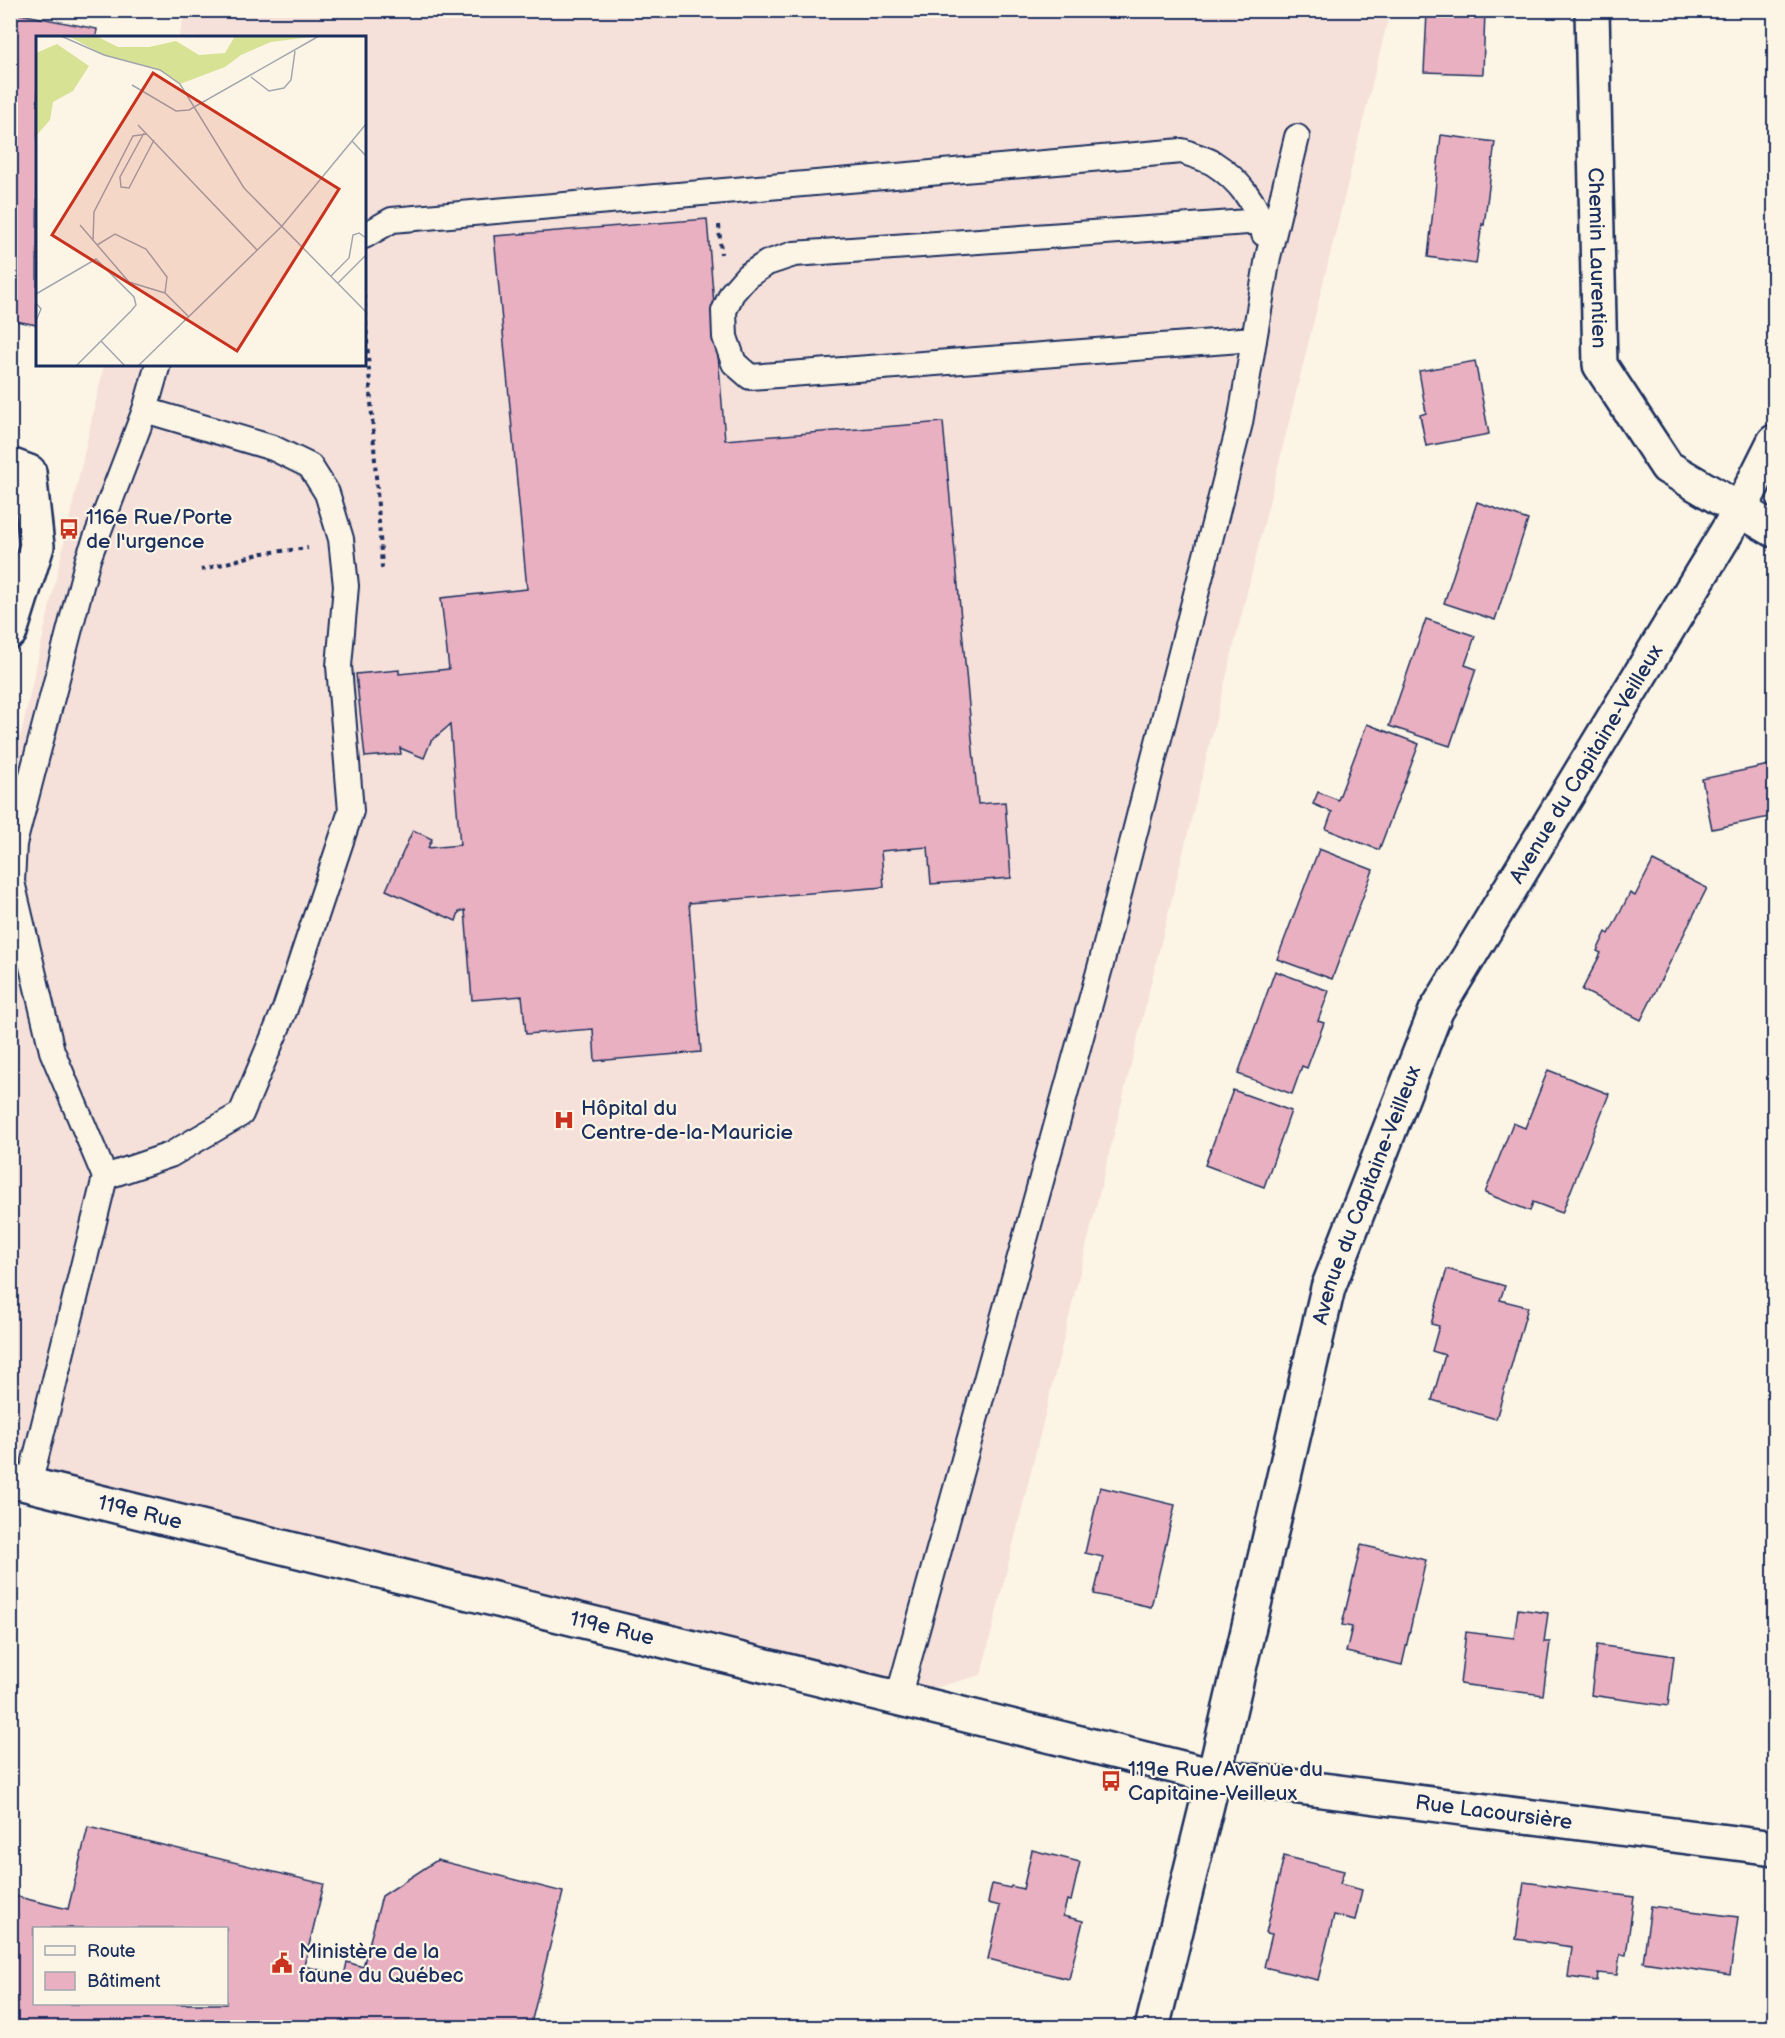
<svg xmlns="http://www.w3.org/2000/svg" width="1785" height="2038" font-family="'Balsamiq Sans',sans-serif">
  <rect width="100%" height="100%" fill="#fcf5e5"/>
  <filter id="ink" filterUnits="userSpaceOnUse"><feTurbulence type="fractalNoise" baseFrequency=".0167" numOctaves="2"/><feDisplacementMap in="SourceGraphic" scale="12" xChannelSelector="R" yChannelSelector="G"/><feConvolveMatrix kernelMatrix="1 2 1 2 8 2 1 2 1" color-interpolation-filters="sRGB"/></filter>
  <g filter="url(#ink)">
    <!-- built -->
    <polygon fill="#f6e0da" points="185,11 1390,11 981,1675 898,1698 11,1463 11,778 104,365 364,364 364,38 179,37"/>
    <!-- building -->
    <g fill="#e9b0c1" stroke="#1b2f5e" stroke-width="1.5" fill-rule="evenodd">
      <polygon points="1419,10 1485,10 1483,74 1424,72 1427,13 1419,12"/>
      <polygon points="10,12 97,29 96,38 38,38 37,325 10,320"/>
      <polygon points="1441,135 1495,142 1484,225 1482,224 1476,264 1428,257"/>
      <polygon points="707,219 725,440 943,422 978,804 1005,802 1011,878 931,884 928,847 881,851 884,887 689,903 701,1052 595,1061 593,1029 526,1034 522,996 472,1000 465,910 459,912 456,921 386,890 413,830 432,839 428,848 460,845 450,725 431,741 424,758 400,748 401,754 365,757 356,674 399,670 399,674 449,669 441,598 527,589 494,236"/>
      <polygon points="1475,361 1489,434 1426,446 1420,415 1426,413 1419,371"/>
      <polygon points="1477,502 1528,520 1495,620 1444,603"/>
      <polygon points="1426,619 1475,636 1465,665 1476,669 1450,746 1389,726"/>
      <polygon points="1367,724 1419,744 1379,850 1326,829 1332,812 1313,804 1318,792 1338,800"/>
      <polygon points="1774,764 1774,816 1712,829 1702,779"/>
      <polygon points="1319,849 1373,870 1332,979 1277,959"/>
      <polygon points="1653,861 1707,888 1641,1020 1582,990 1601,953 1597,951 1606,932 1609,934 1630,893 1635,896"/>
      <polygon points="1275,971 1329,991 1318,1021 1324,1023 1307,1068 1302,1066 1292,1094 1238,1074"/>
      <polygon points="1548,1070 1609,1094 1562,1213 1533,1202 1530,1211 1485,1193 1513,1123 1525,1128"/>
      <polygon points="1233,1090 1291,1111 1264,1187 1205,1165"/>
      <polygon points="1447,1269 1505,1286 1500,1300 1528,1307 1496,1419 1432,1400 1445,1355 1432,1351 1439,1326 1431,1324"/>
      <polygon points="1100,1487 1175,1505 1151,1607 1094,1594 1103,1557 1085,1553"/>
      <polygon points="1361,1545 1426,1560 1402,1665 1346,1652 1352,1627 1342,1625"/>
      <polygon points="1518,1609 1548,1613 1544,1642 1550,1642 1543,1695 1460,1684 1466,1632 1514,1638"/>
      <polygon points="1597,1645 1674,1656 1668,1706 1591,1695"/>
      <path d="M 88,1827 L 324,1884 L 304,1966 L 344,1976 L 347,1962 L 363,1967 L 382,1896 L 437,1860 L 563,1892 L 530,2028 L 10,2028 L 10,1895 L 68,1909 ZM 34,1928 L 226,1928 L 226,2004 L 34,2004 Z"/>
      <polygon points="1032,1850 1080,1862 1071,1901 1067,1900 1063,1916 1083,1921 1069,1979 988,1959 1000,1906 988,1903 992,1884 1010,1888 1011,1886 1023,1889"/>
      <polygon points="1284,1856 1344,1871 1340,1884 1362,1890 1355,1920 1334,1915 1318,1980 1264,1967 1272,1934 1266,1933"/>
      <polygon points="1524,1882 1634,1897 1626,1955 1620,1954 1617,1975 1598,1973 1597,1981 1568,1977 1572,1947 1516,1939"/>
      <polygon points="1651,1906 1738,1917 1730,1975 1643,1962"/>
    </g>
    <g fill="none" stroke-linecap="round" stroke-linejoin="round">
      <!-- service casing -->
      <g stroke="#1b2f5e" stroke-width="28">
        <g id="service">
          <path d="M 364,236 L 392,220 L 1182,151 C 1192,155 1204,158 1213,163 C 1237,178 1260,206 1264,234"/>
          <polyline points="1254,339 750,377 734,363 725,337 724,311 732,293 747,276 767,263 794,254 1262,221"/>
          <polyline points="105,1177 170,1155 241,1114 285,1009 351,811 339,666 346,586 341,539 327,493 310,466 273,448 145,410"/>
          <polyline points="29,1485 105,1177 52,1051 12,882 14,844 88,559 145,410 158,364"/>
          <polyline points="898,1698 1100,968 1240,423 1268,257 1297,137"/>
        </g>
      </g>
      <!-- minor casing -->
      <g stroke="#1b2f5e" stroke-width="38">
        <g id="minor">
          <path id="s1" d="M 1592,10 L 1600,365 L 1667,467 L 1774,530"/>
          <polyline points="10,465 29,472 37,546 10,632"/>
          <path id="s2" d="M 10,1480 L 1214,1776 L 1774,1848"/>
        </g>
      </g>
      <!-- tertiary casing -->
      <g stroke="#1b2f5e" stroke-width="38">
        <g id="tertiary">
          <path id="s3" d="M 1152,2028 L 1214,1776 L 1328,1288 L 1436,1011 L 1740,510 L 1774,442"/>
        </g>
      </g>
      <!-- path -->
      <g stroke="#1b2f5e" stroke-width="4" stroke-dasharray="4.5 4.5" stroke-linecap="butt">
        <polyline points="719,225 721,254"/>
        <polyline points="364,295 382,567 376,567"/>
        <polyline points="201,570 263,553 308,548"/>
      </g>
      <!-- service -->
      <use href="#service" stroke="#fcf5e5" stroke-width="24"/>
      <!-- minor -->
      <use href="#minor" stroke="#fcf5e5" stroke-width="33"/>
      <!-- tertiary -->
      <use href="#tertiary" stroke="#fcf5e5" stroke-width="33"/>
    </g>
  </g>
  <!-- icons -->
  <defs>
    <g id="bus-bare" transform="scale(1.62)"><path d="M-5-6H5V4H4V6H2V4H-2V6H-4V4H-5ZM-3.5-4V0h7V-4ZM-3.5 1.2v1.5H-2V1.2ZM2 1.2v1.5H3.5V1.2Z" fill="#c8321e" stroke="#fcf5e5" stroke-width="2.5" paint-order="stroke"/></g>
    <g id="hospital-bare" transform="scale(1.62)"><path d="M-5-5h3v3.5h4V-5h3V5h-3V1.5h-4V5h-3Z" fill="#c8321e" stroke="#fcf5e5" stroke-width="2.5" paint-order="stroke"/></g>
    <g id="civic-bare" transform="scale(1.62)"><path d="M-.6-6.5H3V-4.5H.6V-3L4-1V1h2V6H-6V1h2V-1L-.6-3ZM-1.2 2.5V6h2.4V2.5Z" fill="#c8321e" stroke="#fcf5e5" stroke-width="2.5" paint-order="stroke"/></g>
  </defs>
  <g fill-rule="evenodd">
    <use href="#bus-bare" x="69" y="529"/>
    <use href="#hospital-bare" x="564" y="1120"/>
    <use href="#bus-bare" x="1111" y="1781"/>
    <use href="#civic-bare" x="282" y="1963"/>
  </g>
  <g text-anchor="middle" stroke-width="4.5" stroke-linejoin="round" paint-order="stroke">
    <!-- street labels -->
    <g font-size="21" fill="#1b2f5e" stroke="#fcf5e5">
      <text dy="7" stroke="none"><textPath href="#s1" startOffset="248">Chemin Laurentien</textPath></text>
      <text dy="7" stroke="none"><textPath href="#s3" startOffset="1347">Avenue du Capitaine-Veilleux</textPath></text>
      <text dy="7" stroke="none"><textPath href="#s3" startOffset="861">Avenue du Capitaine-Veilleux</textPath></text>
      <text dy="7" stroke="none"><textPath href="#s2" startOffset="134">119e Rue</textPath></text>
      <text dy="7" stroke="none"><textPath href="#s2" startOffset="620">119e Rue</textPath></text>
      <text dy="7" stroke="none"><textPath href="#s2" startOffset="1522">Rue Lacoursière</textPath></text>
    </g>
    <!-- poi labels -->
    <g font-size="21" fill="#1b2f5e" stroke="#fcf5e5" text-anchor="start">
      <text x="86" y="524">116e Rue/Porte<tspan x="86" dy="24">de l'urgence</tspan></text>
      <text x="581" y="1115">Hôpital du<tspan x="581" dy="24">Centre-de-la-Mauricie</tspan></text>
      <text x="1128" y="1776">119e Rue/Avenue du<tspan x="1128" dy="24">Capitaine-Veilleux</tspan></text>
      <text x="299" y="1958">Ministère de la<tspan x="299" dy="24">faune du Québec</tspan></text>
    </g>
  </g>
  <!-- overview -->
  <g transform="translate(36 36)">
    <rect width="330" height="330" fill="#fcf5e5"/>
    <path d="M 32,0 L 60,0 L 82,11 L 113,11 L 140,5 L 163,19 L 189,17 L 199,0 L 283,0 L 235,6 L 205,19 L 189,31 L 144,48 L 124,34 L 68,19 ZM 21,8 L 53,30 L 37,55 L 17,66 L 14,84 L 0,100 L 0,17 Z" fill="#d7e295"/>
    <path fill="none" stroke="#a2a6af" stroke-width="1.5" d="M 25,0 L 68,19 L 124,34 L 144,48 L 208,152 L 330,276M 215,41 L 233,55 L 248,52 L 255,44 L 259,15M 96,49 L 140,75 L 153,74 L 283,0M 102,89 L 221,214M 108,97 L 84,141 L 85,151 L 93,152 L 118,104M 316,105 L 330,120M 44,189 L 93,246 L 129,257 L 153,281M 57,205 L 58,176 L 97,100 L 111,98M 61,209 L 79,198 L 110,213 L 131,241 L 129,257M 295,240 L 313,222 L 317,199 L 323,197 L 330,202M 302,247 L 330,219M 0,258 L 60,223 L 98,261 L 100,269 L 95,275 L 40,330M 0,267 L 5,273 L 0,285M 65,305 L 89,330M 102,330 L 246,190 L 330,88"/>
    <path fill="#c8321e" fill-opacity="0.15" stroke="#c8321e" stroke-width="3" d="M 117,37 L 303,153 L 201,315 L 16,199 Z"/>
    <rect width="330" height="330" fill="none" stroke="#1b2f5e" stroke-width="3"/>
  </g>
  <!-- margin -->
  <rect width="1785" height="2038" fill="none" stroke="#fcf5e5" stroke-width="36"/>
  <rect x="18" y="18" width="1749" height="2002" fill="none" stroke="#1b2f5e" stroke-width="2" filter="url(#ink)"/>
  <!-- legend -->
  <rect x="33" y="1927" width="195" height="78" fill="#fcf5e5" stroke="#a2a6af" stroke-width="1.5"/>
  <rect x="45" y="1946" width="30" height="9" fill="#fcf5e5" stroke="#a2a6af" stroke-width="1.5"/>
  <text x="87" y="1957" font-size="18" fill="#1b2f5e">Route</text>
  <rect x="45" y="1972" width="30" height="18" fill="#e9b0c1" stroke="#a2a6af" stroke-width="1.5"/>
  <text x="87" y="1987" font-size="18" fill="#1b2f5e">Bâtiment</text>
</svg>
